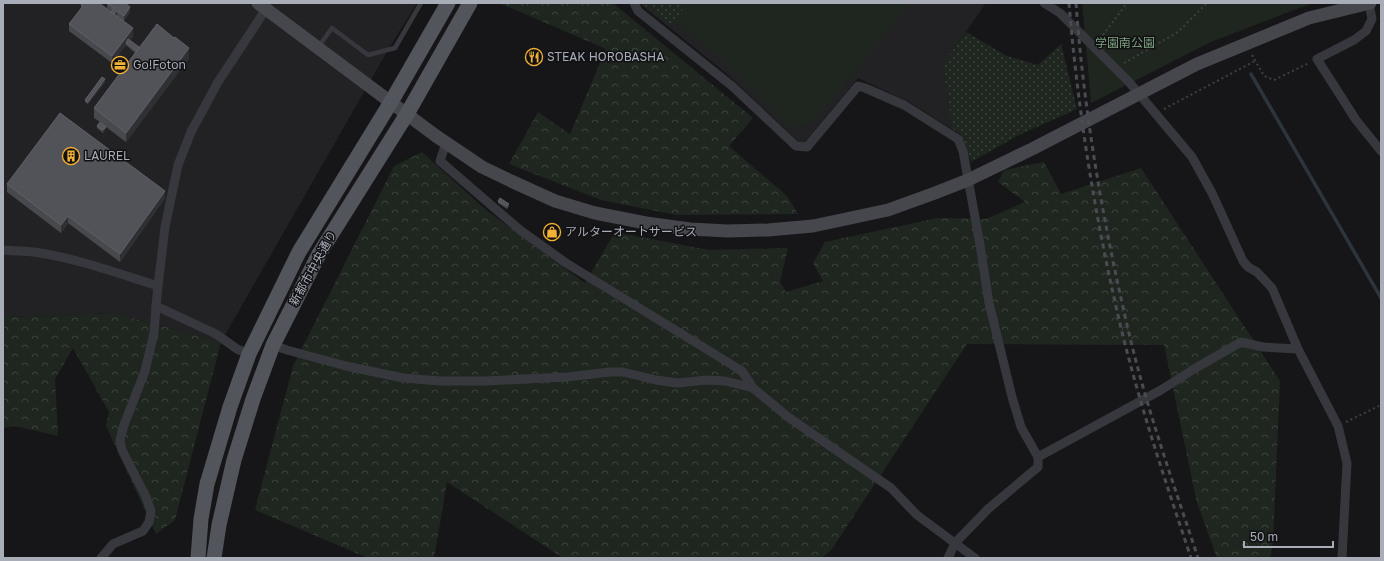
<svg xmlns="http://www.w3.org/2000/svg" width="1384" height="561" font-family="'Golos Text','Noto Sans JP',sans-serif">
  <defs>
    <pattern id="grass-dots" width="8" height="8" patternUnits="userSpaceOnUse"><rect width="8" height="8" fill="#1e261f"/><path d="M2 2h.1M6 6h.1" fill="none" stroke="#3c433d" stroke-width="1.8" stroke-linecap="round"/></pattern>
    <pattern id="forest-crowns" width="20" height="18" patternUnits="userSpaceOnUse"><rect width="20" height="18" fill="#1e261f"/><path d="M2 6a3 3 0 1 1 6 0M12 15a3 3 0 1 1 6 0" fill="none" stroke="#3c433d"/></pattern>
  </defs>
  <rect width="100%" height="100%" fill="#161618"/>
  <!-- built -->
  <g fill="#222225">
    <polygon points="3,3 417,3 392,43 221,342 114,313 3,317"/>
    <polygon points="639,3 986,3 943,64 952,129 909,102 858,78 803,144 798,141 726,73"/>
  </g>
  <!-- grass -->
  <g fill="url(#grass-dots)">
    <polygon points="642,3 687,3 671,27"/>
    <polygon points="966,32 1007,56 1038,65 1061,44 1077,109 1017,136 971,162 960,134 952,129 943,64"/>
  </g>
  <!-- forest -->
  <g fill="url(#forest-crowns)">
    <polygon points="499,3 615,3 614,4 753,118 729,146 787,196 798,214 677,215 601,200 509,164 538,112 570,134 606,49"/>
    <polygon points="422,152 486,210 585,283 615,232 709,250 788,248 780,282 786,292 823,281 813,263 825,242 938,218 986,219 1025,202 998,182 1004,170 1044,162 1061,194 1141,168 1280,381 1273,543 1270,558 1217,558 1197,503 1164,345 967,344 832,549 822,558 560,558 560,556 447,482 434,558 368,558 255,510 293,366 394,166"/>
    <polygon points="114,313 221,342 175,520 156,534 106,426 109,412 73,348 55,379 58,436 15,426 3,428 3,317"/>
  </g>
  <!-- green -->
  <g fill="#1e261f">
    <polygon points="687,3 909,3 853,74 810,125 790,128 725,62 675,21"/>
    <polygon points="1082,3 1314,3 1294,10 1211,42 1091,103"/>
  </g>
  <g fill="none" stroke-linecap="round" stroke-linejoin="round">
    <!-- stream -->
    <polyline stroke="#2c353c" stroke-width="3.5" points="1251,74 1381,298"/>
    <!-- path -->
    <g stroke="#3d3f44" stroke-width="2" stroke-dasharray="2 3" stroke-linecap="butt">
      <polyline points="1100,39 1127,3"/>
      <polyline points="1252,55 1264,76 1274,80 1309,63"/>
      <polyline points="1124,63 1178,32 1207,3"/>
      <polyline points="1164,109 1255,61"/>
      <polyline points="1346,422 1381,405"/>
    </g>
    <!-- lane -->
    <polyline stroke="#37383d" stroke-width="4.5" points="319,46 332,28 368,55 395,48 421,3"/>
    <!-- street -->
    <g stroke="#37383d" stroke-width="9">
      <polyline points="634,3 638,11 732,86 796,146 807,147 858,86 865,88 904,105 958,139 963,151 980,245 989,303 1012,397 1021,427 1038,457"/>
      <polyline points="1044,3 1060,13 1129,82 1192,157 1212,193 1243,261 1248,267 1257,272 1272,288 1298,349 1338,426 1347,463 1342,558"/>
      <polyline points="1369,3 1372,19 1366,31 1354,40 1317,59 1356,120 1381,151"/>
      <polyline points="446,143 440,161 520,230 566,263 742,371 753,388 788,417 891,488 917,515 975,558"/>
      <path d="M 3,250 C 13,251 24,251 34,252 C 76,258 117,273 158,286 L 156,306 L 216,334 L 237,349 L 249,354"/>
      <polyline points="158,286 165,227 178,165 191,132 218,82 266,9"/>
      <polyline points="273,345 287,350 346,366 403,378 440,381 485,381 567,377 610,372 623,372 656,380 677,383 707,380 725,381 753,388"/>
      <polyline points="101,558 113,544 143,531 149,522 151,511 146,497 122,450 120,440 124,425 145,371 154,333 156,306"/>
      <polyline points="948,558 955,543 988,509 1038,467 1038,457 1161,390 1194,369 1241,342 1263,347 1298,349"/>
    </g>
    <!-- secondary -->
    <polyline stroke="#45474d" stroke-width="13" points="258,3 436,136 482,167 511,181 555,201 595,213 646,223 690,229 728,231 768,230 813,226 888,210 935,193 968,180 1032,149 1197,64 1309,18 1370,3"/>
    <!-- primary -->
    <g stroke="#53555c" stroke-width="15">
      <polyline points="198,558 201,519 207,484 230,407 249,354 299,252 391,102 448,3"/>
      <polyline points="214,558 219,525 234,460 253,399 273,345 319,254 407,114 470,3"/>
    </g>
    <!-- rail -->
    <g stroke="#4a4c52" stroke-width="3" stroke-dasharray="5 4" stroke-linecap="butt">
      <path d="M 1069,3 C 1078,113 1096,224 1122,332 C 1141,409 1166,483 1191,558"/>
      <path d="M 1076,3 C 1084,113 1103,222 1128,329 C 1146,407 1173,482 1198,558"/>
    </g>
  </g>
  <!-- wall -->
  <g fill="#47494d">
    <polygon points="107,3 130,12 124,21 117,16 133,36 130,40 139,47 189,58 126,142 106,127 106,129 103,133 97,128 97,126 100,122 94,118 94,108 135,53 126,45 112,63 69,31 69,24 81,8 81,5 111,12 111,11 107,8"/>
    <polygon points="105,82 88,104 85,102 85,100"/>
    <polygon points="7,184 165,198 120,262 68,223 61,233 7,192"/>
    <polygon points="498,201 509,206 507,209 498,203"/>
  </g>
  <!-- shaded-wall -->
  <g fill="#2f3033">
    <polygon points="130,7 130,12 124,21 124,16"/>
    <polygon points="117,11 117,16 113,21 113,16"/>
    <polygon points="133,28 133,36 127,44 126,43 126,45 112,63 112,56"/>
    <polygon points="189,48 189,58 126,142 126,133"/>
    <polygon points="105,79 105,82 88,104 88,102"/>
    <polygon points="106,127 106,129 103,133 103,130"/>
    <polygon points="165,191 165,198 120,262 120,254"/>
    <polygon points="68,216 68,223 61,233 61,225"/>
  </g>
  <!-- building -->
  <g fill="#525359" stroke="#5f6168">
    <polygon points="82,3 99,3 133,28 112,56 69,24 83,6 81,5"/>
    <polygon points="107,3 125,3 130,7 124,16 117,11 114,14 111,12 114,8"/>
    <polygon points="157,24 174,38 175,37 189,48 126,133 94,108"/>
    <polygon points="128,39 139,47 137,51 126,43"/>
    <polygon points="102,77 105,79 88,102 85,100"/>
    <polygon points="60,113 165,191 120,254 68,216 61,225 7,184"/>
    <polygon points="100,122 106,127 103,130 97,126"/>
    <polygon points="500,198 509,204 507,206 498,201"/>
  </g>
  <!-- icons -->
  <defs>
    <g id="restaurant-ring" transform="scale(0.9)"><circle r="9.5" fill="#111113" stroke="#f2b134" stroke-width="1.5"/><path d="M-5-6h1v4h1v-4h1v4h1v-4h1v5L-1.5 .5V6h-2V.5L-5-1ZM5-6V6H3V1.5H1.5Q1.5-4 5-6Z" fill="#f2b134"/></g>
    <g id="office-ring" transform="scale(0.9)"><circle r="9.5" fill="#111113" stroke="#f2b134" stroke-width="1.5"/><path d="M-6-3h4V-5.5h4V-3h4V5H-6ZM-1-4.5V-3h2v-1.5ZM-6 0V1H6V0Z" fill="#f2b134"/></g>
    <g id="building-ring" transform="scale(0.9)"><circle r="9.5" fill="#111113" stroke="#f2b134" stroke-width="1.5"/><path d="M-4-6H4V6H1V3H-1V6H-4ZM-2.5-4.3h1.7v1.8h-1.7ZM.8-4.3h1.7v1.8H.8ZM-2.5-1h1.7V.8h-1.7ZM.8-1h1.7V.8H.8Z" fill="#f2b134"/></g>
    <g id="shop-ring" transform="scale(0.9)"><circle r="9.5" fill="#111113" stroke="#f2b134" stroke-width="1.5"/><path d="M-5-2.5h2.3a2.7 3.5 0 0 1 5.4 0H5L5.5 6h-11ZM-1.5-2.5h3a1.5 2.3 0 0 0-3 0Z" fill="#f2b134"/></g>
  </defs>
  <g fill-rule="evenodd">
    <use href="#restaurant-ring" x="534" y="57"/>
    <use href="#office-ring" x="120" y="65"/>
    <use href="#building-ring" x="71" y="156"/>
    <use href="#shop-ring" x="552" y="232"/>
  </g>
  <g text-anchor="middle" stroke-width="3" stroke-linejoin="round" paint-order="stroke">
    <!-- park labels -->
    <g font-size="12" fill="#7fa381" stroke="#111113">
      <text x="1125" y="47">学園南公園</text>
    </g>
    <!-- poi labels -->
    <g font-size="12" fill="#a8adb8" stroke="#111113" text-anchor="start">
      <text x="547" y="61">STEAK HOROBASHA</text>
      <text x="133" y="69">Go!Foton</text>
      <text x="84" y="160">LAUREL</text>
      <text x="565" y="236">アルターオートサービス</text>
    </g>
    <!-- street labels -->
    <g font-size="12" fill="#a8adb8" stroke="#111113">
      <text transform="translate(313 268) rotate(-61)" y="4">新都市中央通り</text>
    </g>
  </g>
  <!-- border -->
  <rect width="1384" height="561" fill="none" stroke="#a8adb8" stroke-width="8"/>
  <!-- scale -->
  <path d="M1244 541v6h89v-6" fill="none" stroke="#a8adb8" stroke-width="2"/>
  <text x="1250" y="541" font-size="12" fill="#a8adb8" stroke="#111113" stroke-width="3" paint-order="stroke">50 m</text>
</svg>
